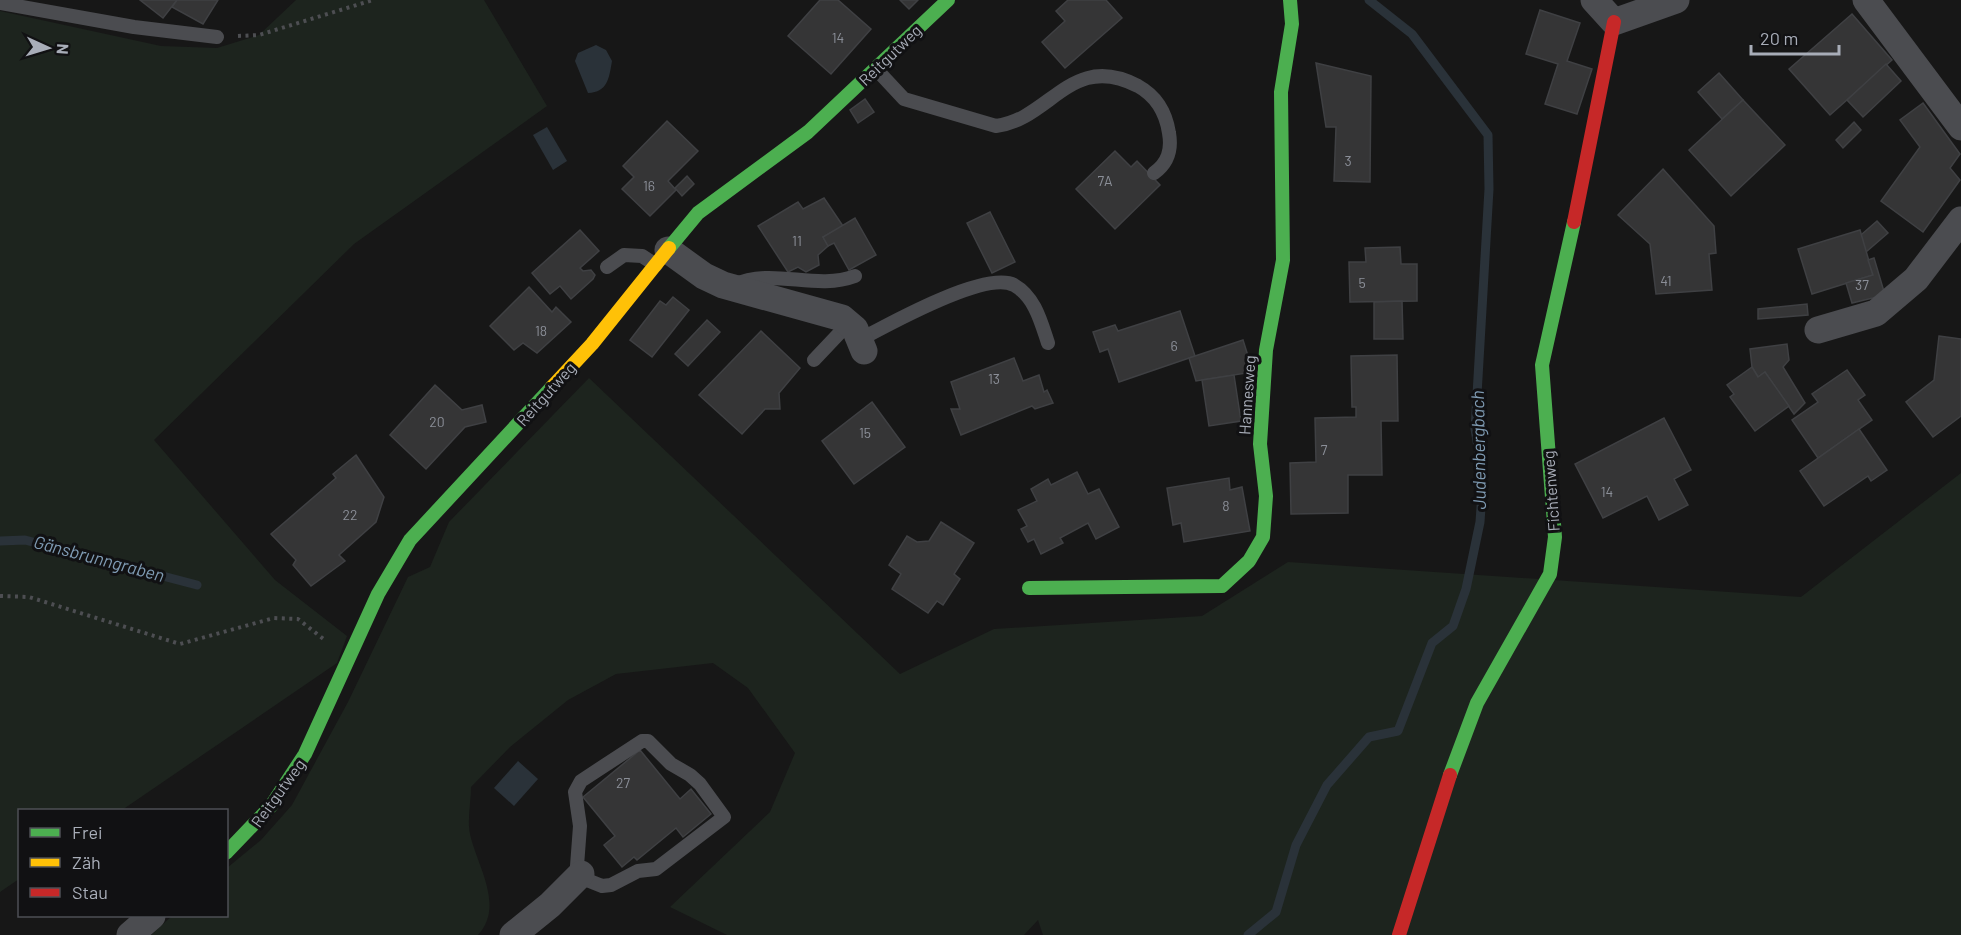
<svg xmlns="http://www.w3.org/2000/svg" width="1961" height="935" font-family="Barlow,sans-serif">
  <rect width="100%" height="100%" fill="#171717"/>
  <!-- green -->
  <g fill="#1d241e">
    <polygon points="296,0 484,0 547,106 354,244 154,440 275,580 347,636 337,663 122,810 20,810 19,879 0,892 0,11 161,46 217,48 259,35"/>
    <path d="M 589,378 L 900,674 L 994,629 L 1202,616 L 1288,562 L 1801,597 L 1961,473 L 1961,935 L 1043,935 L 1038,920 L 1024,935 L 727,935 L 670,907 L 770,812 L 795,753 L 748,688 L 713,663 L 616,674 L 568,700 L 510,747 L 471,787 C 471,802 467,820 470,834 C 477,866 505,906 478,935 L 151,935 L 172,916 L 226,916 L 227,868 L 261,840 L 292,805 L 348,702 L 408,577 L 430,567 L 449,522 Z"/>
  </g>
  <!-- water -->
  <g fill="#2a3239">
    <path d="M 596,45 L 606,50 L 612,61 C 609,78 608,92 588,93 L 575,61 L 578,53 Z"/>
    <polygon points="547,127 567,161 553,170 533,135"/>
    <polygon points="518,761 538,779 514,806 494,788"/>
  </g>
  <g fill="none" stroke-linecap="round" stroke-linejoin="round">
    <!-- stream -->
    <g stroke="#2a3239" stroke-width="9">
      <polyline points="0,541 25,540 197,585"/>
      <polyline points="1248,935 1276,912 1296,845 1327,785 1369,737 1398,731 1432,643 1453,626 1466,589 1480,522 1483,478 1475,429 1489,189 1488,135 1412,34 1369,0"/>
    </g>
  </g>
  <!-- building -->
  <g fill="#353536" stroke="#3f4043" stroke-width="1.5">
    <polygon points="140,0 177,0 163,18"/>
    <polygon points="177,0 218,0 203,24 172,7"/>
    <polygon points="820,0 838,0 871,29 831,74 788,36"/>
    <polygon points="900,0 918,0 909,9"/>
    <polygon points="1068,0 1106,0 1122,18 1065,68 1042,42 1065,21 1056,11"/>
    <polygon points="1540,10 1580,23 1567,61 1592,69 1577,114 1545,104 1558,64 1526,54"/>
    <polygon points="1852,14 1892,60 1830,115 1789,69"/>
    <polygon points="1316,63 1371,76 1370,182 1334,181 1336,127 1326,127"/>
    <polygon points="1886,64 1901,81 1863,117 1847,100"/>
    <polygon points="1719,73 1743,100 1722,119 1698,92"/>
    <polygon points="865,99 874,112 858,123 850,110"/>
    <polygon points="1743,100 1785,145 1731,196 1689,150"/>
    <polygon points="1923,103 1960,154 1950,168 1960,180 1923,232 1881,201 1920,147 1900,120"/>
    <polygon points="667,121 698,151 668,181 676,190 650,216 622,189 634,177 623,166"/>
    <polygon points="1854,122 1861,130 1843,148 1836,140"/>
    <polygon points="1115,151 1131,167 1137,161 1160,185 1115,229 1076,189"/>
    <polygon points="1663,169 1714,226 1716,253 1709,254 1712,290 1656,294 1650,244 1618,215"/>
    <polygon points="687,176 694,184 682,196 675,188"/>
    <polygon points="824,198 843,226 823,237 828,246 818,255 819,265 806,272 798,267 788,272 758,226 798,202 803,209"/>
    <polygon points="990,212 1015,262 992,273 967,223"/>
    <polygon points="855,218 876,255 849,270 834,243 828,246 823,237"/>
    <polygon points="1877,221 1888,233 1866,252 1861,235"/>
    <polygon points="580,230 599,251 580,268 583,271 591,270 595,275 593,279 571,299 560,286 550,294 532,273"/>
    <polygon points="1860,230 1873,275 1812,294 1798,249"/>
    <polygon points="1400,247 1401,264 1417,264 1417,301 1350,302 1349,262 1366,262 1365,248"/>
    <polygon points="1874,258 1885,295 1852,303 1846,283 1873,275 1868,260"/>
    <polygon points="529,287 552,312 556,307 571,322 537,353 523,343 514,350 490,326"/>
    <polygon points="673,297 689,310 652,357 630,340 660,301 666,305"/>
    <polygon points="1402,301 1403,339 1374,339 1374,302"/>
    <polygon points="1807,304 1808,315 1758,319 1758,309"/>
    <polygon points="1180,311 1195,356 1119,382 1108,349 1100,352 1093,332 1115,325 1118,331"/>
    <polygon points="707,320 720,332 688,366 675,354"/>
    <polygon points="761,331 800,368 779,393 780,409 765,409 742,434 699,395"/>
    <polygon points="1939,336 1961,339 1961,416 1933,437 1906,402 1934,380"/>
    <polygon points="1243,340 1253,372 1196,381 1189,358"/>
    <polygon points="1787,344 1789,360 1783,367 1805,403 1794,414 1765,372 1758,377 1752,367 1750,349"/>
    <polygon points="1397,355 1398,421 1381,421 1382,475 1348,475 1348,513 1291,514 1290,463 1316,462 1315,418 1356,417 1356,407 1352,407 1351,356"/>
    <polygon points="1014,358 1023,381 1039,375 1044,392 1047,390 1053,403 1035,409 1032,406 961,435 951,409 960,409 951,382"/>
    <polygon points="1752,367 1758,377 1765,372 1789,406 1755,431 1730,397 1734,394 1727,385"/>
    <polygon points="1847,370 1865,395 1858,400 1872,420 1818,458 1792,420 1818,402 1812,394"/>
    <polygon points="1234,375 1241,421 1209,426 1202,380"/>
    <polygon points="435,385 462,410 482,405 486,422 465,427 426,469 390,435"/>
    <polygon points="872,402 905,447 854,484 822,441"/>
    <polygon points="1664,418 1691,470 1674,479 1688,505 1659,520 1647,496 1603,518 1575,464"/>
    <polygon points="1859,429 1887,470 1871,481 1868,476 1824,506 1800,471"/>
    <polygon points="356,455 384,497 376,522 339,555 345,561 311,586 293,565 296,560 271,534 336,478 333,474"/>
    <polygon points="1077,472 1088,494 1099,489 1119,527 1096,539 1088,523 1060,538 1063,543 1041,554 1034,539 1028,542 1021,529 1027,526 1018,510 1037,501 1031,489 1048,479 1051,485"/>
    <polygon points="1229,478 1230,490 1242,487 1250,531 1184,542 1181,523 1173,525 1167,488"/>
    <polygon points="941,522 974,543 954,574 960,579 943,605 937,601 928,613 892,589 901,574 889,565 907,536 917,542 929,541"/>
    <polygon points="640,750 680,799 691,789 711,814 683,837 676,828 637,860 634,857 622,867 604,845 615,836 583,797"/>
  </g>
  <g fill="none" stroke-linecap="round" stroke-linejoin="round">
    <!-- path -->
    <g stroke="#4d4e52" stroke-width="4" stroke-dasharray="3 4.5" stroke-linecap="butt">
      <polyline points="238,36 259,35 373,0"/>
      <polyline points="0,596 29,597 180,644 274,618 298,619 326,641"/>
    </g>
    <!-- lane -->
    <g stroke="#4b4c50" stroke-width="14">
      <polyline points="0,3 134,27 217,37"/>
      <path d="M 876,69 L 904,99 L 996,126 C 1051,119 1071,51 1138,86 C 1156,96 1166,113 1169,133 C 1172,150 1168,163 1154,173"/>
      <polyline points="607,267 624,255 642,256 656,265"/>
      <path d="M 734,285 C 773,267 815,291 855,276"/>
      <path d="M 861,339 C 889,324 986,270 1014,285 C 1035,297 1041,322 1048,343"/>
      <polyline points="814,360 849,323"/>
      <polygon points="642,741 648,741 671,764 690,775 700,784 724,817 656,869 638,871 611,885 602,886 587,880 577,866 580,826 575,792 581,781"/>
    </g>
    <!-- street -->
    <g stroke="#4b4c50" stroke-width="27">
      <polyline points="1594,0 1614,22 1676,0"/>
      <polyline points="1866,0 1961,127"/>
      <polyline points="668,250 704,276 723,285 842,318 855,329 864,351"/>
      <polyline points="1818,330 1876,313 1916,279 1961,220"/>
      <polyline points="130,935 152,916"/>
      <polyline points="513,935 550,905 581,874"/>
    </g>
    <!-- fast -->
    <g stroke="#4caf50" stroke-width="14">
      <polyline points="669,248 698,213 808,132 948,0"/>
      <polyline points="1029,588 1222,586 1249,561 1263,537 1266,496 1260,444 1266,350 1283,260 1281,92 1292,24 1290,0"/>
      <polyline points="1450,775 1477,703 1550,574 1555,537 1542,365 1574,222"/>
      <polyline points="226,853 271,806 305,754 378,594 410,540 552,387"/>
    </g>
    <!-- slow -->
    <polyline stroke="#ffc107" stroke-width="14" points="552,387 592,344 669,248"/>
    <!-- jam -->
    <g stroke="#c62828" stroke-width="14">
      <polyline points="1574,222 1614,22"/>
      <polyline points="1399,935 1450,775"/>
    </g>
  </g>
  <g text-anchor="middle" stroke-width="6" stroke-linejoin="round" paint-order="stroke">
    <!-- number labels -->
    <g font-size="14" fill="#8b8f98">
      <text x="838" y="43">14</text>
      <text x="1348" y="166">3</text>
      <text x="1105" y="186">7A</text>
      <text x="649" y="191">16</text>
      <text x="797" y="246">11</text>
      <text x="1666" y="286">41</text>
      <text x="1362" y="288">5</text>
      <text x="1862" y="290">37</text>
      <text x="541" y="336">18</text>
      <text x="1174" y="351">6</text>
      <text x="994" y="384">13</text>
      <text x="437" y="427">20</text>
      <text x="865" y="438">15</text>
      <text x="1324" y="455">7</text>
      <text x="1607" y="497">14</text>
      <text x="1226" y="511">8</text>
      <text x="350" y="520">22</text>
      <text x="623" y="788">27</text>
    </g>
    <!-- street labels -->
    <g font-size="16" fill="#a8adb8" stroke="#111113">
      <text transform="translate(890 55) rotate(-44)" y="6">Reitgutweg</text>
      <text transform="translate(546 394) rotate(-48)" y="6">Reitgutweg</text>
      <text transform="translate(1247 395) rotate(-86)" y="6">Hannesweg</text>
      <text transform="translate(1551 491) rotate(-94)" y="6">Fichtenweg</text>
      <text transform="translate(278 793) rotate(-54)" y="6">Reitgutweg</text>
    </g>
    <!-- water labels -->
    <g font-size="18" font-style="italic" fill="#7f9bb3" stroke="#111113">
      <text transform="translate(1479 450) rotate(-91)" y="6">Judenbergbach</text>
      <text transform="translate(99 559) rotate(15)" y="6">Gänsbrunngraben</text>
    </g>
  </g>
  <!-- legend -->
  <rect x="18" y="809" width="210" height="108" fill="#111113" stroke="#4d4f55" stroke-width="1.5"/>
  <rect x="30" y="828" width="30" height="9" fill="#4caf50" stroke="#4d4f55" stroke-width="1.5"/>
  <text x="72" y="839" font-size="18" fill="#a8adb8">Frei</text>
  <rect x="30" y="858" width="30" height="9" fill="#ffc107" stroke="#4d4f55" stroke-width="1.5"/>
  <text x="72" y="869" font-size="18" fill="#a8adb8">Zäh</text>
  <rect x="30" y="888" width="30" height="9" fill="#c62828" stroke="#4d4f55" stroke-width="1.5"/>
  <text x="72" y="899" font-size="18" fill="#a8adb8">Stau</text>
  <!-- north arrow -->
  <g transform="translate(48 48) rotate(94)" stroke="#111113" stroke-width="4.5" paint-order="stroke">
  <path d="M0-4.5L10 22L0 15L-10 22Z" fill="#a8adb8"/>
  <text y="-9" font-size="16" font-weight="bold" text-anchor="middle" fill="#a8adb8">N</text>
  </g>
  <!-- scale -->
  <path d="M1751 45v9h88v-9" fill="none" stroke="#a8adb8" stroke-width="3"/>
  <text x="1760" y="45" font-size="18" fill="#a8adb8" stroke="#111113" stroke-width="4.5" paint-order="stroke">20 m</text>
</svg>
